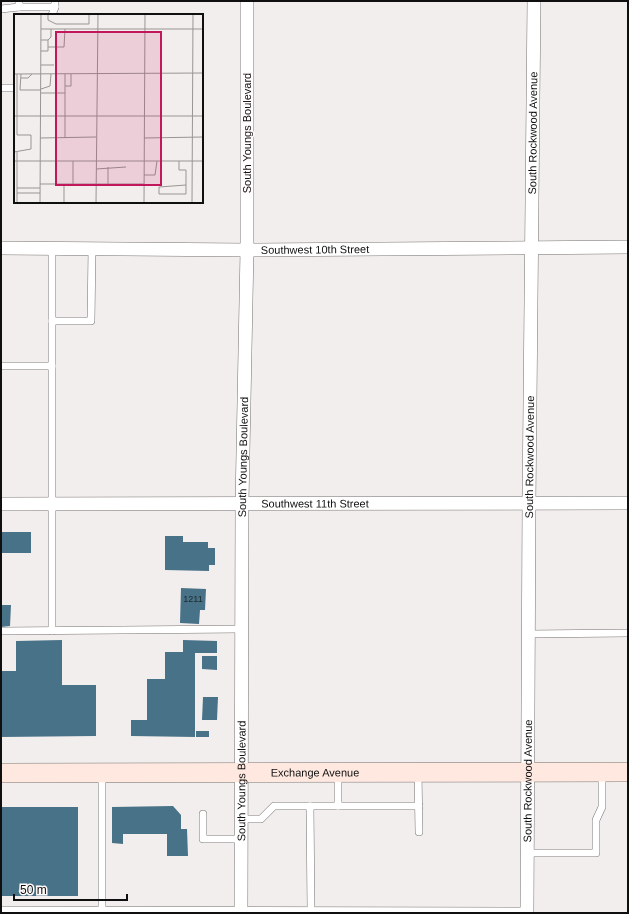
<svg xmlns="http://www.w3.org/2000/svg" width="629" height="914" font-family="Helvetica,sans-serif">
  <rect width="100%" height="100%" fill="#f2eeed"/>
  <!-- building -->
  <g fill="#487288">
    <rect x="1" y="532" width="30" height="21"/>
    <polygon points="165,536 183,536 183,542 208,542 208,548 215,548 215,565 209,565 209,571 165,570"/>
    <polygon points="181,588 206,589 205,610 200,610 199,624 180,623"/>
    <polygon points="1,605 11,605 10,626 1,627"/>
    <polygon points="62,640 62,685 96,685 96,736 1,737 1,671 16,671 16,641"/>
    <polygon points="183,640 217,641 217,653 195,653 195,737 131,736 131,720 147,720 147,679 165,679 165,652 183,652"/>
    <polygon points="202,656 217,656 217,670 202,669"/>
    <polygon points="203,697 218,697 217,720 202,720"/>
    <rect x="196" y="731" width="13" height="6"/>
    <polygon points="173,806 181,815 181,829 187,829 188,856 167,856 167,834 123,834 123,844 112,843 112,807"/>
    <rect x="1" y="807" width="77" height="89"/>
  </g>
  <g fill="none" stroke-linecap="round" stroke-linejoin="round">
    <!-- lane casing -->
    <g stroke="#767371" stroke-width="8">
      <g id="lane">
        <polyline points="19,1 19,7 55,7"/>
        <polyline points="1,9 19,7"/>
        <polyline points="52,15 55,7 55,1"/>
        <polyline points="1,88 15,88"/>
        <polyline points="52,249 52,631"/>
        <polyline points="52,321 91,321 92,249"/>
        <polyline points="1,366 52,366"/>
        <polyline points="1,631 242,629"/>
        <polyline points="528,634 628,633"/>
        <polyline points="418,772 419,832"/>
        <polyline points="338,773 338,806"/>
        <polyline points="310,806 311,910"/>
        <polyline points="203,814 203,839 241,839"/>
        <polyline points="242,819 261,819 274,806 419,806"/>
        <polyline points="527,853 596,853 596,820 602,807 602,772"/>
        <polyline points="1,910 527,911"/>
        <polyline points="102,910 102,773"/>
      </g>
    </g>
    <!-- street casing -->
    <g stroke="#767371" stroke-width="14">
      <g id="street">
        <path id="s1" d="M 1,248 L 247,250 L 628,247"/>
        <path id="s2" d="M 1,504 L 628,503"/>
        <path id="s3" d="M 241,913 L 242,503 L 247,250 L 247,1"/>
        <path id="s4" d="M 527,913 L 529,503 L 534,1"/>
      </g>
    </g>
    <!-- secondary casing -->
    <g stroke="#767371" stroke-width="20">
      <g id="secondary">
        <path id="s5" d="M 1,773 L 628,772"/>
      </g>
    </g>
    <!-- lane -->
    <use href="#lane" stroke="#fff" stroke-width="7"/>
    <!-- street -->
    <use href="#street" stroke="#fff" stroke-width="13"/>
    <!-- secondary -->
    <use href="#secondary" stroke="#fee8e0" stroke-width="19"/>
  </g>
  <g text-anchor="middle" stroke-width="3" stroke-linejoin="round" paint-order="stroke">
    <!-- number labels -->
    <g font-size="9" fill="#1e282d">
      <text x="193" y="602">1211</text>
    </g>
    <!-- street labels -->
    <g font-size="11" fill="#100f0f" stroke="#fffcfb">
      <text transform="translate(247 133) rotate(-90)" y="4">South Youngs Boulevard</text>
      <text dy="4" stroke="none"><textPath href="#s4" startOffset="780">South Rockwood Avenue</textPath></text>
      <text dy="4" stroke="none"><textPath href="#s1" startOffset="314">Southwest 10th Street</textPath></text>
      <text dy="4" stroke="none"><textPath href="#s3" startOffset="456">South Youngs Boulevard</textPath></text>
      <text dy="4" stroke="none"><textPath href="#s4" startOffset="456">South Rockwood Avenue</textPath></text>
      <text dy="4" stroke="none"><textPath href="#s2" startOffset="314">Southwest 11th Street</textPath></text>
      <text dy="4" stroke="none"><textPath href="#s5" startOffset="314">Exchange Avenue</textPath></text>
      <text dy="4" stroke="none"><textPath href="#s3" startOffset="132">South Youngs Boulevard</textPath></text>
      <text dy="4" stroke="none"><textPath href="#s4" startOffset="132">South Rockwood Avenue</textPath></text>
    </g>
  </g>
  <!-- overview -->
  <g transform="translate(14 14)">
    <rect width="189" height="189" fill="#f2eeed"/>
    <path fill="none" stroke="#989594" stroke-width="1" d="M 34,0 L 34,6 L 42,10 L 75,10 L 75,0M 27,15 L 189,15M 34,26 L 37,23 L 37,15M 34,33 L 50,33 L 51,15M 27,37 L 34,37 L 34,26 L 27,26M 27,51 L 40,51M 0,60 L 189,59M 7,60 L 6,76 L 27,76M 51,60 L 51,124M 7,64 L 14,64 L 18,60M 51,72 L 57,72 L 57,60M 27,75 L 36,72 L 37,60M 27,79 L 51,79M 0,102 L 189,102M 26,124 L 82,123M 130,124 L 189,123M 0,138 L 17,135 L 17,121 L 3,121 L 3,60M 0,147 L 26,147M 26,147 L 189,147M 165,147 L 165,156 L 172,156 L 172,180 L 145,180 L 145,173 L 172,171M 94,153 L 94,170M 82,155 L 112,153M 130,161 L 141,161 L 143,147M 26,170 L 130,170M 50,170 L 50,189M 59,170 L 59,147M 3,174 L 26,174M 3,179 L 26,179M 3,189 L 3,138M 26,189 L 27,0M 82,189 L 84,0M 130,189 L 131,0M 178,189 L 179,0"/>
    <path fill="#c2185b" fill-opacity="0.15" stroke="#c2185b" stroke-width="2" d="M 42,18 L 147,18 L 147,171 L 42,171 Z"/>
    <rect width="189" height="189" fill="none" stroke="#100f0f" stroke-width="2"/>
  </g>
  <!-- border -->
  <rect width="629" height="914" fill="none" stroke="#100f0f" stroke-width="4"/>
  <!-- scale -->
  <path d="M14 894v6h113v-6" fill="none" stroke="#100f0f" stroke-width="2"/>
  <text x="20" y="894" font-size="12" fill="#100f0f" stroke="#fffcfb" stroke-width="3" paint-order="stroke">50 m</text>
</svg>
